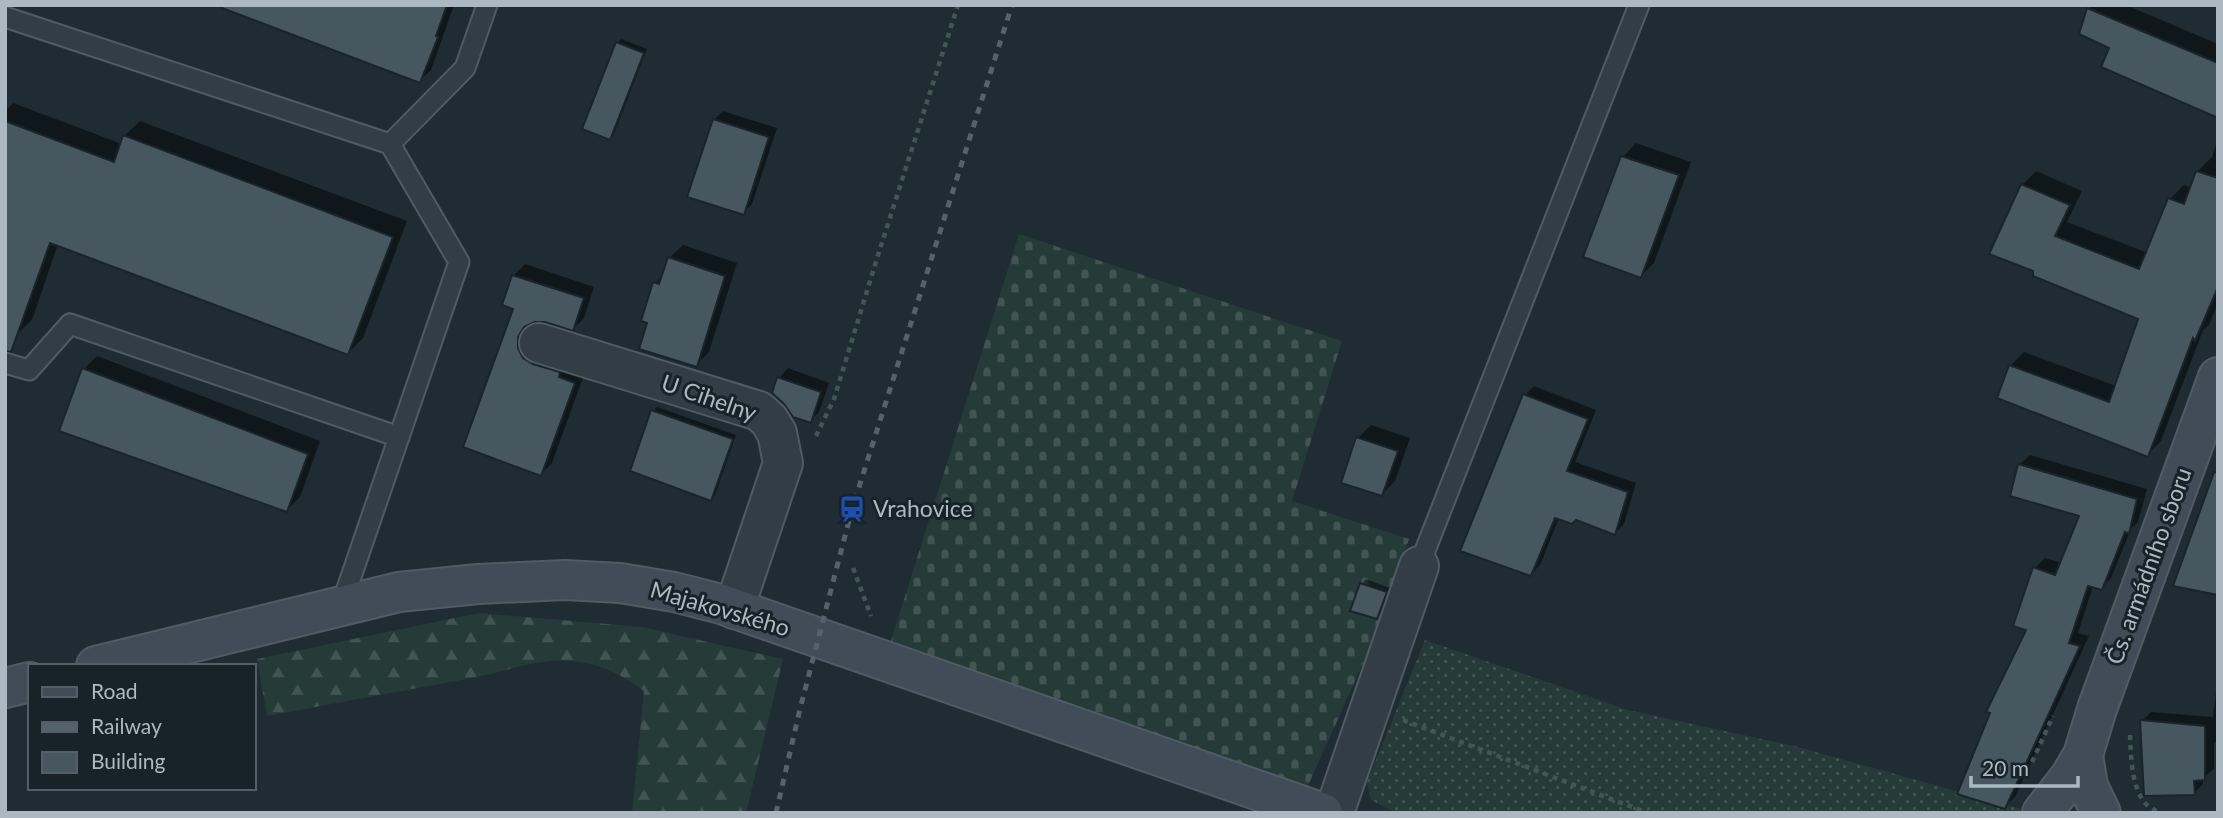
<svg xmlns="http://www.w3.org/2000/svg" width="2223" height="818" font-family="Lato,sans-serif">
  <defs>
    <pattern id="grass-dots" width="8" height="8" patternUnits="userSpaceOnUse" patternTransform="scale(1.75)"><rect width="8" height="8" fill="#253b37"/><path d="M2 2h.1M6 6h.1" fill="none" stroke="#425552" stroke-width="1.8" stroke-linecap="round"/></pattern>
    <pattern id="forest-firs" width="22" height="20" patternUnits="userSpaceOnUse" patternTransform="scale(1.75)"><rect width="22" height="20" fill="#253b37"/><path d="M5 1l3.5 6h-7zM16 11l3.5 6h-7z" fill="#425552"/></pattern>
    <pattern id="cemetery-stones" width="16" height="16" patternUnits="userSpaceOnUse" patternTransform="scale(1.75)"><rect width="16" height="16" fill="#253b37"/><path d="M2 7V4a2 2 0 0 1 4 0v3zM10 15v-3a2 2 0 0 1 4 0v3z" fill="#425552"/></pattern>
  </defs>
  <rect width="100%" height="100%" fill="#1f2c34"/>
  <!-- grass -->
  <polygon fill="url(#grass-dots)" points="1425,640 1628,710 1794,746 2028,811 2026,813 1397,813 1371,800 1367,782"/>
  <!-- forest -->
  <path fill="url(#forest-firs)" d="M 479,613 L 642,627 L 783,659 L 746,813 L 632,813 L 644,691 C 622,675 600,663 571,661 C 538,658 509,671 477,677 C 407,690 337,703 267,716 L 257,659 Z"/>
  <!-- cemetery -->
  <polygon fill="url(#cemetery-stones)" points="1019,234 1342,341 1292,501 1409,539 1389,593 1382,621 1307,788 891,641"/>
  <!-- shadow -->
  <g fill="#0007">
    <polygon points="218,5 454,5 431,70 419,81"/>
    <polygon points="2092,5 2126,5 2218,44 2218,117 2112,47 2089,9"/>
    <polygon points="621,39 647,49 614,134 609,138 617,43"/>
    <polygon points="13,103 122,144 124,136 140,121 407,221 363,338 348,353 58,244 32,320 16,335 5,332 5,111"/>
    <polygon points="723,111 777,128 752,204 743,213 714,120"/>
    <polygon points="2218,138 2218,303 2209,325 2203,330 2161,441 2147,455 2010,366 2024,352 2116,386 2140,318 2034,275 2022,185 2036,171 2082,191 2067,222 2148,253 2170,199 2184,185 2191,188 2197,172 2212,157"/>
    <polygon points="1636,143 1691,162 1654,263 1641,276 1585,256 1623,157"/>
    <polygon points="683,245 737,263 709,352 696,365 650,322 655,283 665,273 669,258"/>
    <polygon points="525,264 594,287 584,318 573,329 546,320 534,320 528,325 528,337 585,372 552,463 541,474 465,446 515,308 513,276"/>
    <polygon points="97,356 320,441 300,497 287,510 84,369"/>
    <polygon points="788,368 829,383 819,412 810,421 774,393 779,378"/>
    <polygon points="1534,386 1596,410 1575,462 1636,483 1624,524 1615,533 1576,518 1559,518 1540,565 1531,574 1525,395"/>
    <polygon points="657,407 736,435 715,495 710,499 653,411"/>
    <polygon points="1371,425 1410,438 1395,481 1382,494 1358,438"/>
    <polygon points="2030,455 2147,489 2138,522 2131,529 2111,578 2101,588 2093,586 2078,633 2089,636 2015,797 2004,807 2035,568 2045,558 2062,563 2081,515 2019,465"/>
    <polygon points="1366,579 1390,588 1381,613 1377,617 1362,584"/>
    <polygon points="2218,675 2218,743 2214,742 2214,769 2203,778 2203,784 2194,793 2142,721 2151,712 2213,717"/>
  </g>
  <!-- building -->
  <g fill="#475760" stroke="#1a242b" stroke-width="2">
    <polygon points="222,5 447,5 436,36 438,37 420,83 222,8"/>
    <polygon points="2087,8 2218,63 2218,118 2101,67 2109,48 2079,34"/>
    <polygon points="616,42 644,53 610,140 582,129"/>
    <polygon points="713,119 769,137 744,215 687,197"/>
    <polygon points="5,121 114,162 123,135 393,237 348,355 50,243 11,352 5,351"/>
    <polygon points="1621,156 1679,175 1641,278 1583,257"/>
    <polygon points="2196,171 2218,178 2218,287 2195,341 2193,338 2148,457 1997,398 2009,365 2109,402 2138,319 2033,276 2033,271 1989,254 2021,184 2070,205 2055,236 2139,269 2168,198 2184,204"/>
    <polygon points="668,257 725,276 697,367 639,349 647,323 641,321 653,282 659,284"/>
    <polygon points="512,275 584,298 573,331 545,322 535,322 524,327 518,337 518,348 523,358 533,364 560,372 559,377 575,383 541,476 463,447 513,309 502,305"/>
    <polygon points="82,368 308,454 287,512 59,431"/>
    <polygon points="777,377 821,392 811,423 793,417 784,404 772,393"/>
    <polygon points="1523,394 1588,419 1567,471 1628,492 1615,535 1576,520 1572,524 1555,518 1531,576 1460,551"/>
    <polygon points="651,410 733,439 711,501 630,471"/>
    <polygon points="1356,437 1398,451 1382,496 1341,483"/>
    <polygon points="2018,464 2137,499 2129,534 2125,532 2102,590 2088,586 2069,643 2080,646 2005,809 1957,794 1990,713 1986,712 2026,630 2013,626 2033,567 2055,575 2079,516 2010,496"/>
    <polygon points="2214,472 2218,473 2218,595 2173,586"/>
    <polygon points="1360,583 1387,592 1377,619 1350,611"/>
    <polygon points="2140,720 2205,726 2205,780 2194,781 2195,795 2144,796"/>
  </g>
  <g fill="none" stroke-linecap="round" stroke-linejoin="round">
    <!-- lane casing -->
    <g stroke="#505b63" stroke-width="23">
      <g id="lane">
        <polyline points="5,17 390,144 459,262 341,606"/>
        <polyline points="390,144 465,68 487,5"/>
        <polyline points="5,363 29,370 70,324 399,437"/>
        <polyline points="1419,566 1639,5"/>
      </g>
    </g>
    <!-- street casing -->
    <g stroke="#505b63" stroke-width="42">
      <g id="street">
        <polyline points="539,343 759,411 769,420 777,433 783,463 734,609"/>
        <polyline points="1334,813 1419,566"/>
      </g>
    </g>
    <!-- secondary casing -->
    <g stroke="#505b63" stroke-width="42">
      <g id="secondary">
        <polyline points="96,666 399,592 478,584 565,580 620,583 674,592 721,604 1323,813"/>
        <polyline points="5,688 30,682"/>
        <polyline points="2083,755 2088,786 2101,813"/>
        <polyline points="2042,813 2070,777 2083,755 2097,709 2218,377"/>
      </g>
    </g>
    <!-- path -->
    <g stroke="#425755" stroke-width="4.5" stroke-dasharray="5 5" stroke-linecap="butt">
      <polyline points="816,436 834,399 879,252 958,5"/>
      <polyline points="853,568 871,616"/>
      <polyline points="1403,720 1648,813"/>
      <path d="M 2130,735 C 2131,755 2131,786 2145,803 C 2149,807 2155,810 2160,813"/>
      <polyline points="2032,762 2053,716"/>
    </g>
    <!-- lane -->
    <use href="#lane" stroke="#323d45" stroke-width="19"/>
    <!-- street -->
    <use href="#street" stroke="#323d45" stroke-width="38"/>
    <!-- secondary -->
    <use href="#secondary" stroke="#404d58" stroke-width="38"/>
    <!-- rail -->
    <polyline stroke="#54626c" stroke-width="5" stroke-dasharray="7 7" stroke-linecap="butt" points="776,813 800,709 852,509 1012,5"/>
  </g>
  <!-- icons -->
  <defs>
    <g id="station-bare" transform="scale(2.1)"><path d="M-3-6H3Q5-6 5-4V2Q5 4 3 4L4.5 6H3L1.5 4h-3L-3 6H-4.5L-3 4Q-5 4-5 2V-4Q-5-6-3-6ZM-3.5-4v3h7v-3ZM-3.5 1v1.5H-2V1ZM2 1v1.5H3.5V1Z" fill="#1a4fb4" stroke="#182229" stroke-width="2.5" paint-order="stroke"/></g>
  </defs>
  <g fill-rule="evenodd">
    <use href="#station-bare" x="852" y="509"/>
  </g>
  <g text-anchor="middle" stroke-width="6" stroke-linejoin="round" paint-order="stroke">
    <!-- street labels -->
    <g font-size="23" fill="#acb9c2" stroke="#182229">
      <text transform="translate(709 398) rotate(19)" y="8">U Cihelny</text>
      <text transform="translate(2149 566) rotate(-70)" y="8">Čs. armádního sboru</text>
      <text transform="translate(720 609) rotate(16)" y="8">Majakovského</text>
    </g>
    <!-- poi labels -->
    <g font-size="23" fill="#acb9c2" stroke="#182229" text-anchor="start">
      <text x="873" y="517">Vrahovice</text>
    </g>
  </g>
  <!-- border -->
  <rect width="2223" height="818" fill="none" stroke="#acb9c2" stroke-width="14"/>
  <!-- legend -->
  <rect x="28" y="664" width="228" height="126" fill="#182229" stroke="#535e66" stroke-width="2"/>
  <rect x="42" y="687" width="35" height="10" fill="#404d58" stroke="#535e66" stroke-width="2"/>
  <text x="91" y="699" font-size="21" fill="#acb9c2">Road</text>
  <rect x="42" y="722" width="35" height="10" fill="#54626c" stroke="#535e66" stroke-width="2"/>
  <text x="91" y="734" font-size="21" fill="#acb9c2">Railway</text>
  <rect x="42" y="752" width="35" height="21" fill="#475760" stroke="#535e66" stroke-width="2"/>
  <text x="91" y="769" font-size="21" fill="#acb9c2">Building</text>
  <!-- scale -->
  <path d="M1971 776v10h107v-10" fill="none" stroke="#acb9c2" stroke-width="3.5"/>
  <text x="1982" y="776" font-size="21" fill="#acb9c2" stroke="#182229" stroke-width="5" paint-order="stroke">20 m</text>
</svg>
